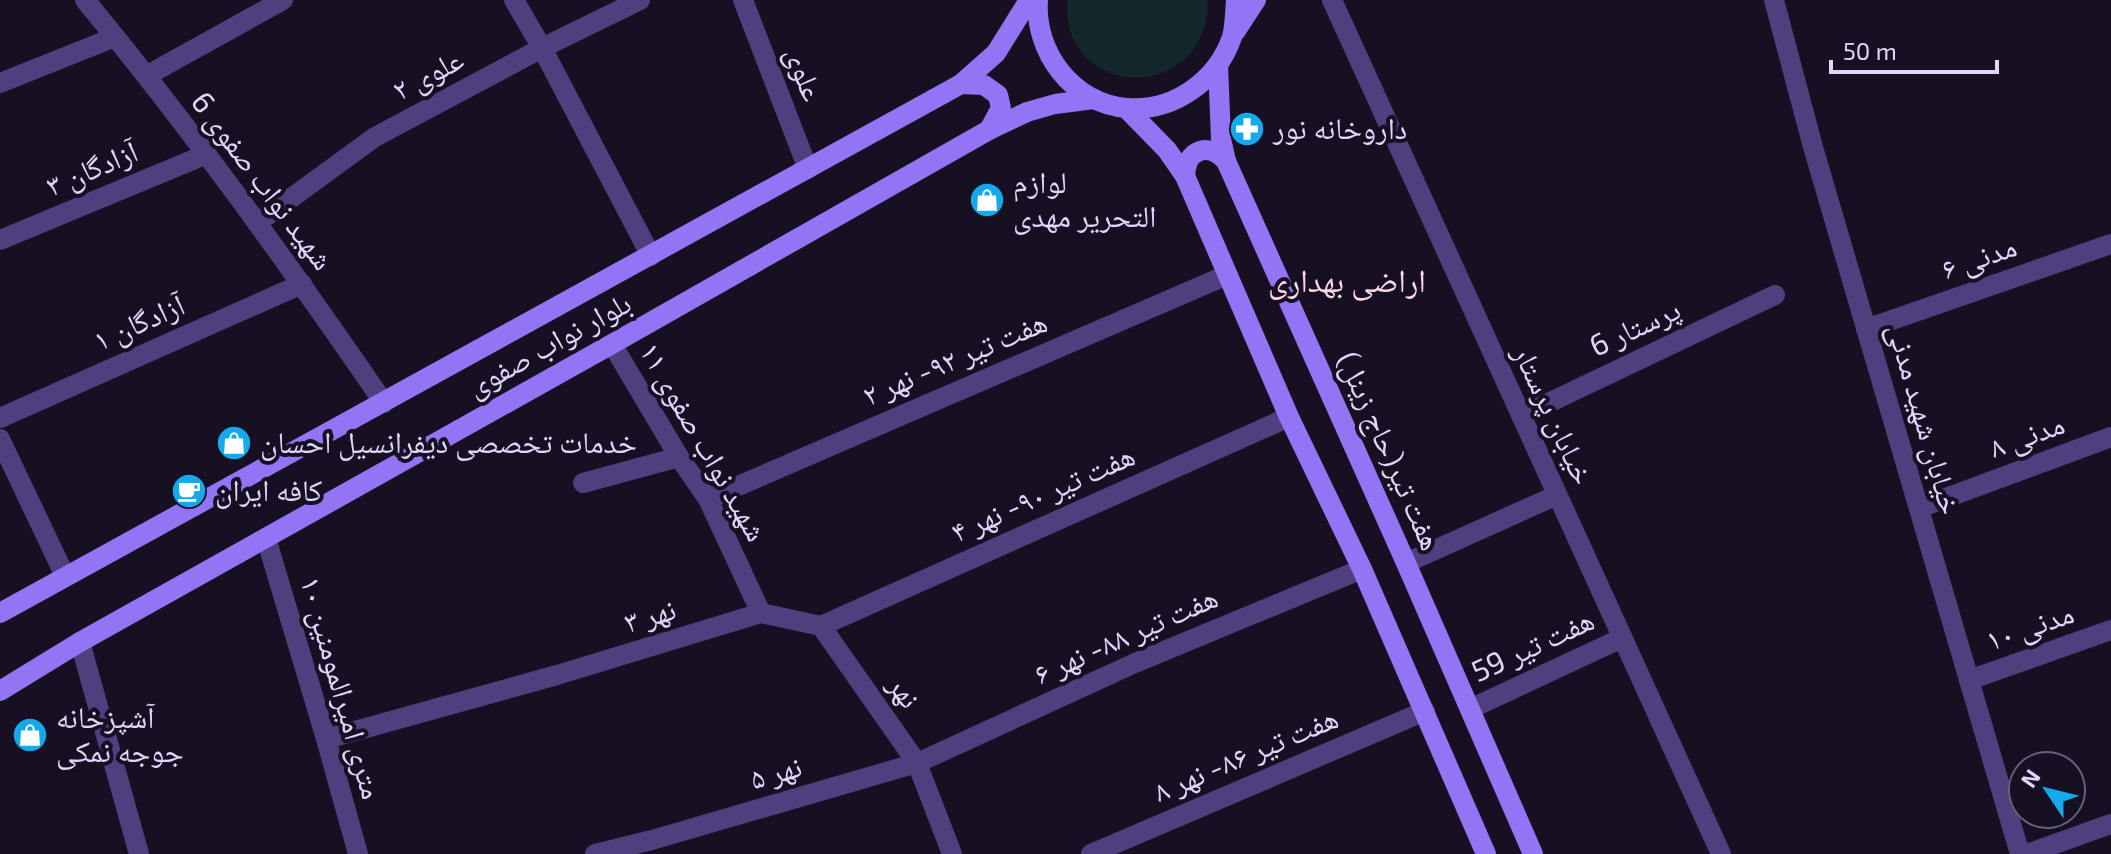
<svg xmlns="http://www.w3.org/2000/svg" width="2111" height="854" font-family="'Exo 2','Noto Naskh Arabic',sans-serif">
  <rect width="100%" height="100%" fill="#171023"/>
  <!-- green -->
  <path fill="#14282c" d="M 1067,0 L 1207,0 C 1209,15 1205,29 1198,42 C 1172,89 1101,90 1075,42 C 1067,29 1067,15 1067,0 Z"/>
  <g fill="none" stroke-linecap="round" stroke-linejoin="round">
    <!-- minor -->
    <g stroke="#4e3f7e" stroke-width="20">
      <path d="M 85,0 C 192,129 289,265 384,403"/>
      <polyline points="514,0 542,48 651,256"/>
      <polyline points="743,0 808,169"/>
      <polyline points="1332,0 1721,854"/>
      <polyline points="146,76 283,0"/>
      <polyline points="0,83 115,37"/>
      <polyline points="257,223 375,137 542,48 640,0"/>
      <polyline points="0,240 207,154"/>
      <polyline points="1866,329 2111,244"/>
      <polyline points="612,344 679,457 708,499 761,613"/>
      <polyline points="1521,416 1775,295"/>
      <polyline points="0,418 302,284"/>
      <polyline points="0,439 65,576"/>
      <polyline points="583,483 679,457"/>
      <polyline points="708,499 1227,275"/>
      <polyline points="1919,508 2111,437"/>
      <polyline points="1406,563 1557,495"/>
      <polyline points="821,626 1289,417"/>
      <polyline points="80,642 139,854"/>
      <polyline points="1969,680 2111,630"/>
      <polyline points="1470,709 1622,638"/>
      <polyline points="326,739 557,675 761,613 821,626 917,763 952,854"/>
      <polyline points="595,854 652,840 917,763 1135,663 1362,569"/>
      <polyline points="1091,854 1425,711"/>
      <polyline points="2027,854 2111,824"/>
    </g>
    <!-- tertiary -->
    <g stroke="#4e3f7e" stroke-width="20">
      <polyline points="1774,0 1813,147 2020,854"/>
      <polyline points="266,538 326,739 358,854"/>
    </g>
    <!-- secondary -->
    <g stroke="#9274f4" stroke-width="20">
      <path d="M 1038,0 C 1034,52 1073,104 1127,108 C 1173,112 1217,81 1232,37 C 1235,26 1235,12 1236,0"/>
      <polyline points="1235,32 1256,0"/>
      <polyline points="1218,65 1221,139 1226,161 1406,563 1533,854"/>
      <polyline points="961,84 984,85 998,95 1001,108 989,130"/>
      <polyline points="1126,108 1167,150 1185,176 1289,417 1362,569 1486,854"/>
      <path d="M 1185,176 C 1186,150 1208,141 1226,161"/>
      <polyline points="0,613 961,84 996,53 1029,0"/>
      <polyline points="0,691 80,642 612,344 989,130 1027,112 1055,104 1094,99"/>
    </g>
  </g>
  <!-- icons -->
  <defs>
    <g id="pharmacy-disc" transform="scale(1.8)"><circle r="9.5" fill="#13a9ea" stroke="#171023"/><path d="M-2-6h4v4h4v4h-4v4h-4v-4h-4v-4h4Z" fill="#fff"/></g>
    <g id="shop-disc" transform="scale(1.8)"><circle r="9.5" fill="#13a9ea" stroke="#171023"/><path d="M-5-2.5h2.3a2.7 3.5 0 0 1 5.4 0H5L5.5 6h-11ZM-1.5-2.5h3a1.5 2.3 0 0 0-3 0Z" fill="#fff"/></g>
    <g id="cafe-disc" transform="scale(1.8)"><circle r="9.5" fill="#13a9ea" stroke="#171023"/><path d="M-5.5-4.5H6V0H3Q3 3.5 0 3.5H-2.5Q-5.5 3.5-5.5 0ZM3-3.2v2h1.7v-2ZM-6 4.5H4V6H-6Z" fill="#fff"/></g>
  </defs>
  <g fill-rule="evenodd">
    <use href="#pharmacy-disc" x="1247" y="129"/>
    <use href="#shop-disc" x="987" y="200"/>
    <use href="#shop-disc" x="234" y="443"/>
    <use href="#cafe-disc" x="189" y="491"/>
    <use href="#shop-disc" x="30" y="735"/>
  </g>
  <g text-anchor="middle" stroke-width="8" stroke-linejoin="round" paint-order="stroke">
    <!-- street labels -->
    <g font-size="30" fill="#e2d5fc" stroke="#171023">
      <text transform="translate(804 74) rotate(69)" y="10">علوی</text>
      <text transform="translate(428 75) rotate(-28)" y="10">علوی ۲</text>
      <text transform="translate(92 169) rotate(-23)" y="10">آزادگان ۳</text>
      <text transform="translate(262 181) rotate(53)" y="10">شهید نواب صفوی 6</text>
      <text transform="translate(1979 258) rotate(-19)" y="10">مدنی ۶</text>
      <text transform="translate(139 323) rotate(-24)" y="10">آزادگان ۱</text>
      <text transform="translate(1635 328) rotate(-25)" y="10">پرستار 6</text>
      <text transform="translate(549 345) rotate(-29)" y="10">بلوار نواب صفوی</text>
      <text transform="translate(955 359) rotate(-23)" y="10">هفت تیر ۹۲- نهر ۲</text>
      <text transform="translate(1553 415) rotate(65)" y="10">خیابان پرستار</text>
      <text transform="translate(1924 419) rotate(74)" y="10">خیابان شهید مدنی</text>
      <text transform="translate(2027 436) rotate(-20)" y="10">مدنی ۸</text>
      <text transform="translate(703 442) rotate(60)" y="10">شهید نواب صفوی ۱۱</text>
      <text transform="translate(1389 451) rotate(66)" y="10">هفت تیر(حاج زینل)</text>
      <text transform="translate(1043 494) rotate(-24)" y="10">هفت تیر ۹۰- نهر ۴</text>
      <text transform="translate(650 616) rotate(-17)" y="10">نهر ۳</text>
      <text transform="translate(2030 627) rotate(-19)" y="10">مدنی ۱۰</text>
      <text transform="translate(1126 636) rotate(-24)" y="10">هفت تیر ۸۸- نهر ۶</text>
      <text transform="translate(1533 646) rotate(-25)" y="10">هفت تیر 59</text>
      <text transform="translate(341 688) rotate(74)" y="10">۱۰ متری امیرالمومنین</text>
      <text transform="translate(904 692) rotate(55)" y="10">نهر</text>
      <text transform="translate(1246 755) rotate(-23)" y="10">هفت تیر ۸۶- نهر ۸</text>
      <text transform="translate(776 773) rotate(-16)" y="10">نهر ۵</text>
    </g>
    <!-- poi labels -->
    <g font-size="30" fill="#e2d5fc" stroke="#171023" text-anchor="start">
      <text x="1273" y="139">داروخانه نور</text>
      <text x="1013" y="193">لوازم<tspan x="1013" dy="34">التحریر مهدی</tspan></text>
      <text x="260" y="453">خدمات تخصصی دیفرانسیل احسان</text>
      <text x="215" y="501">کافه ایران</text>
      <text x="56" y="728">آشپزخانه<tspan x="56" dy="34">جوجه نمکی</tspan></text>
    </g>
    <!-- neighbourhood labels -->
    <g font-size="32" fill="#fcd7e7" stroke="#171023">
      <text x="1347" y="292">اراضی بهداری</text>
    </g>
  </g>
  <!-- north arrow -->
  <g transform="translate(2047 790) rotate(305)"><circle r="38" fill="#171023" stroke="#685f7a" stroke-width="2"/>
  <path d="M0-6L14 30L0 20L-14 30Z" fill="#13a9ea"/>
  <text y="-12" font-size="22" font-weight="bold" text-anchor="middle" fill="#e2d5fc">N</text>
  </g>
  <!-- scale -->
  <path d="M1831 60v12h166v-12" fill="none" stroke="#e2d5fc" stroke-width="4"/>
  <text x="1843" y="60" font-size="24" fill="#e2d5fc" stroke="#171023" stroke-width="6" paint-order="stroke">50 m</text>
</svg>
